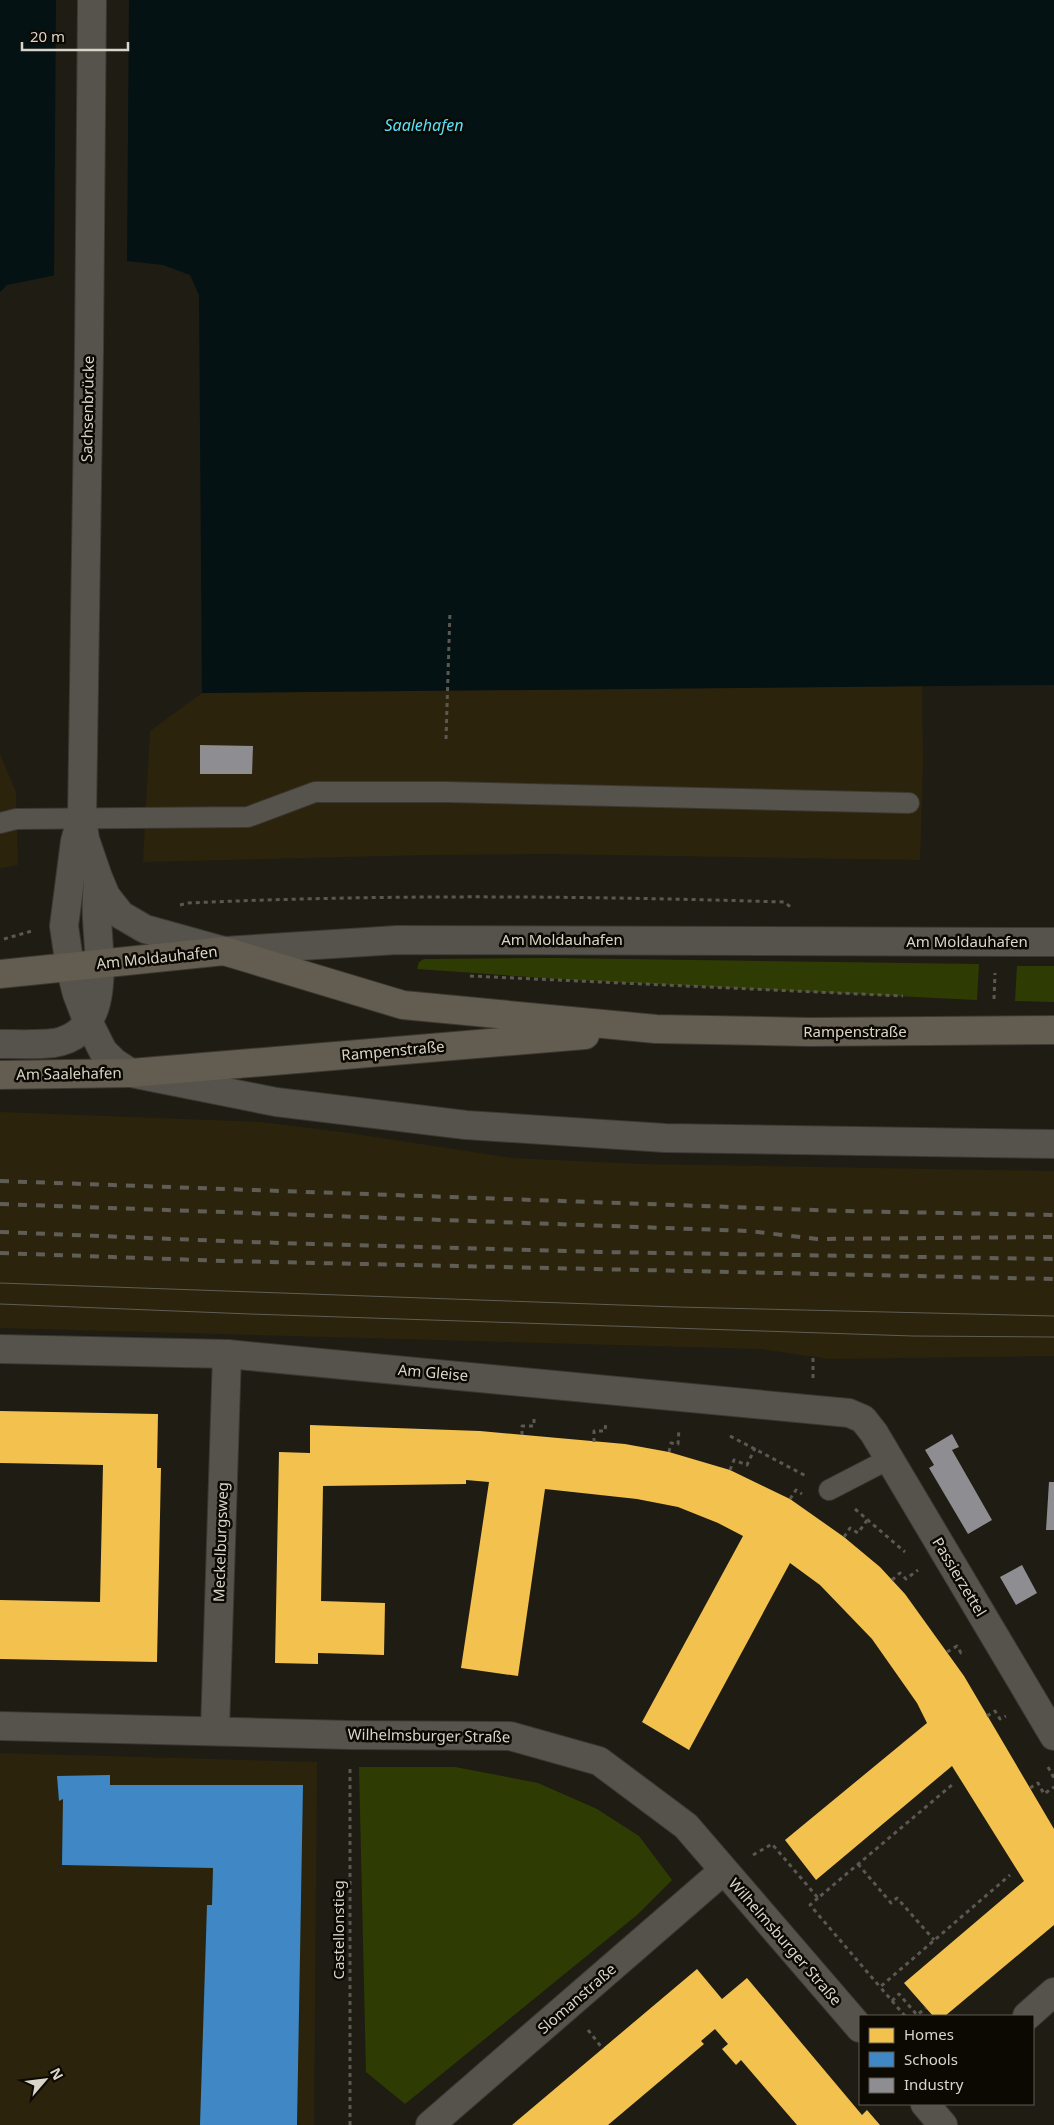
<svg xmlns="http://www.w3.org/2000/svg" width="1054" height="2125" font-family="'Noto Sans',sans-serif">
  <rect width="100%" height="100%" fill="#1f1c13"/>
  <!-- built -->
  <g fill="#2c230c">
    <polygon points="922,686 923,764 920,860 552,854 425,855 143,862 150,731 202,693"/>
    <polygon points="0,754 16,792 18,865 0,868"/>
    <polygon points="0,1112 261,1122 349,1133 512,1158 641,1164 1054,1171 1054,1356 829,1359 761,1349 0,1328"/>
    <polygon points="0,1753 317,1762 314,2125 0,2125"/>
  </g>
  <!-- green -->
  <g fill="#2e3c04">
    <polygon points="556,958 979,964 977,1000 572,980 417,969 419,962 424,959"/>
    <polygon points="1017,966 1054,966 1054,1002 1015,1001"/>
    <polygon points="359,1767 455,1767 538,1783 597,1809 639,1836 672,1880 637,1915 405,2104 366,2072"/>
  </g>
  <!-- water -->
  <polygon fill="#051214" points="0,0 1054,0 1054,685 202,693 199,295 190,275 163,265 126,261 7,285 0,292"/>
  <!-- pier -->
  <polygon fill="#1f1c13" points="56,0 129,0 127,264 54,279"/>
  <!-- homes -->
  <g fill="#f2c14e">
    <polygon points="0,1411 158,1414 157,1468 161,1468 157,1662 0,1659 0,1600 100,1602 103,1465 0,1463"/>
    <polygon points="310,1425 480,1431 625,1444 669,1452 730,1470 790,1499 844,1537 880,1567 905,1594 964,1676 1054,1829 1054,1925 945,2016 933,2016 904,1983 1024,1881 952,1766 816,1880 785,1840 927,1723 917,1703 872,1639 820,1585 790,1563 689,1750 642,1722 743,1536 718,1523 678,1507 637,1499 545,1489 518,1676 461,1668 489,1482 466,1480 466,1484 323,1486 321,1601 385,1603 384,1655 318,1653 318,1664 275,1663 279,1452 310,1453"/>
    <polygon points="697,1969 722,1999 747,1978 862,2115 867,2110 880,2125 797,2125 741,2060 736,2065 722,2049 728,2044 715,2029 701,2041 704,2044 608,2125 512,2125"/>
  </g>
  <!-- schools -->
  <polygon fill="#3f88c5" points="110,1775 110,1785 303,1785 297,2125 200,2125 207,1905 212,1905 213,1868 62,1865 63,1799 59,1801 57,1776"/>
  <!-- industry -->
  <g fill="#8d8d92">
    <polygon points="200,745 253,746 252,774 200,774"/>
    <polygon points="952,1434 959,1447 952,1450 992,1520 968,1534 929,1468 934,1465 925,1450"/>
    <polygon points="1049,1482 1054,1482 1054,1530 1046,1530"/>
    <polygon points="1022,1565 1037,1593 1016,1605 1000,1577"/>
  </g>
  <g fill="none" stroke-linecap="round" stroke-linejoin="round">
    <!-- lane casing -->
    <g stroke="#3b3731" stroke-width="22">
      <g id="lane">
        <polyline points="0,823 16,819 248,817 315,792 446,792 909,803"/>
        <polyline points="829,1490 889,1459"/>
      </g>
    </g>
    <!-- street casing -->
    <g stroke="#3b3731" stroke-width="30">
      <g id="street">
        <polyline points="92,0 89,352 82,818 85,839 98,877 106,896 121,915 145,929 224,951 397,940 1054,942"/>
        <polyline points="80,824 75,841 64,926 70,967 77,994 85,1015 103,1051 114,1062 131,1073 276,1102 466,1125 665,1138 1054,1144"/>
        <path d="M 0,1044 C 17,1044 37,1045 54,1043 C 112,1033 99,961 97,919 C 96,906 97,893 98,881"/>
        <polyline points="0,1349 227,1354 849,1413 863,1419 874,1433 1054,1736"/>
        <polyline points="0,1726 350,1735 510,1736 599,1761 686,1826 860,2028"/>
        <polyline points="215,1730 227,1354"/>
        <polyline points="1027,2016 1054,1992"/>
        <polyline points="925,2104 943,2125"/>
        <polyline points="430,2125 723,1871"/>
      </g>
    </g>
    <!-- primary casing -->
    <g stroke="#3b3731" stroke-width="30">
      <g id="primary">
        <polyline points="0,974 224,951 403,1005 656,1029 810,1032 1054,1030"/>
        <polyline points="0,1075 131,1073 585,1035"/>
      </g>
    </g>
    <!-- path -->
    <g stroke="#5a5851" stroke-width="3" stroke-dasharray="4 4" stroke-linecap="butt">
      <polyline points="446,739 450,611"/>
      <path d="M 180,905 L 188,903 C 387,894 585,896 784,902 L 792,908"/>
      <polyline points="4,939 32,931"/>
      <polyline points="470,976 903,996"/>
      <polyline points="994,999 995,973"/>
      <polyline points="813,1378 813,1357"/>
      <polyline points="522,1435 522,1426 534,1426 534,1416"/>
      <polyline points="730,1436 806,1476"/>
      <polyline points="594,1442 594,1431 605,1431 606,1421"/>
      <polyline points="669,1452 671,1443 678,1444 679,1429"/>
      <polyline points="730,1470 734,1460 747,1465 755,1448"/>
      <polyline points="790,1499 796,1490 802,1494"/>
      <polyline points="855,1509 905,1552"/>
      <polyline points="844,1537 850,1528 858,1533 868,1519"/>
      <polyline points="892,1580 900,1573 906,1579 918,1570"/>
      <polyline points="947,1652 957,1646 961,1653 965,1651"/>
      <polyline points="987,1716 995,1711 1000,1719 1006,1716"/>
      <polyline points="1048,1767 1054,1778"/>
      <polyline points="1030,1788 1038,1783 1044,1794 1054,1787"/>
      <polyline points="753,1855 772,1844 818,1898 953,1784"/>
      <polyline points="858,1864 891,1903 897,1898 934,1940"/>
      <polyline points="818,1898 810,1905 880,1987"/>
      <polyline points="892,2001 899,1994 917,2015 926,2008"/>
      <polyline points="905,2016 880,1987 1010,1875"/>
      <polyline points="588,2030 603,2049"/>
      <polyline points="350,2125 350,1768"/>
    </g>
    <!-- lane -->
    <use href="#lane" stroke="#56534c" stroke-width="20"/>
    <!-- street -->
    <use href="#street" stroke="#56534c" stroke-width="28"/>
    <!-- primary -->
    <use href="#primary" stroke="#635c50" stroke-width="28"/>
    <!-- tram -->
    <g stroke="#605d57" stroke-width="1">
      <polyline points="0,1283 677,1307 1054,1316"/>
      <polyline points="0,1304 250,1314 913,1336 1054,1337"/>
    </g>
    <!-- rail -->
    <g stroke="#605d57" stroke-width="4" stroke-dasharray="9 9" stroke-linecap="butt">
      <polyline points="0,1181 843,1211 1054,1215"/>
      <polyline points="0,1204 749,1231 817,1239 1054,1237"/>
      <polyline points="0,1232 248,1242 599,1252 1054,1259"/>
      <polyline points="0,1253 226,1261 1054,1279"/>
    </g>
  </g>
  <g text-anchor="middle" stroke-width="5" stroke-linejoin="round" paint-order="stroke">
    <!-- street labels -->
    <g font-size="15" fill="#dad5ca" stroke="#0c0903">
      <text transform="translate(88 409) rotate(-89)" y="5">Sachsenbrücke</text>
      <text x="562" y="945">Am Moldauhafen</text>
      <text x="967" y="947">Am Moldauhafen</text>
      <text transform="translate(157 958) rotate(-6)" y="5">Am Moldauhafen</text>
      <text x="855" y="1037">Rampenstraße</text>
      <text transform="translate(393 1051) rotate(-5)" y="5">Rampenstraße</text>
      <text transform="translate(69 1074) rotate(-1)" y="5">Am Saalehafen</text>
      <text transform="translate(433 1373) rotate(5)" y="5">Am Gleise</text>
      <text transform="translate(221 1542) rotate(-88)" y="5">Meckelburgsweg</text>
      <text transform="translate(959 1577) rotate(59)" y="5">Passierzettel</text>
      <text transform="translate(429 1736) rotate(1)" y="5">Wilhelmsburger Straße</text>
      <text transform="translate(339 1930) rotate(-90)" y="5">Castellonstieg</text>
      <text transform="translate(785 1942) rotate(49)" y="5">Wilhelmsburger Straße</text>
      <text transform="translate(577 1999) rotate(-41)" y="5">Slomanstraße</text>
    </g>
    <!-- water labels -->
    <g font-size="16" font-style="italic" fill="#58e1fb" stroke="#0c0903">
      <text x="424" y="131">Saalehafen</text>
    </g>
  </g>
  <!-- legend -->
  <rect x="859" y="2015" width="175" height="90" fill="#0c0903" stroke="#5e5b53"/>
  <rect x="869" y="2028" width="25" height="15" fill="#f2c14e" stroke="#5e5b53"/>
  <text x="904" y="2040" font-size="15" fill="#dad5ca">Homes</text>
  <rect x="869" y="2052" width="25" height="15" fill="#3f88c5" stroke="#5e5b53"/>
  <text x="904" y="2065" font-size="15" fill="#dad5ca">Schools</text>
  <rect x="869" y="2078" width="25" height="15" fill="#8d8d92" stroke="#5e5b53"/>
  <text x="904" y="2090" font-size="15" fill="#dad5ca">Industry</text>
  <!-- north arrow -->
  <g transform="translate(45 2080) rotate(62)" stroke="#0c0903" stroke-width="4" paint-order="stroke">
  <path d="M0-4L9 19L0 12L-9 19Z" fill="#dad5ca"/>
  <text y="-8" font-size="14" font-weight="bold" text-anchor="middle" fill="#dad5ca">N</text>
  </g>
  <!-- scale -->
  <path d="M22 42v8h106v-8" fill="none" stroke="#dad5ca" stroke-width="2.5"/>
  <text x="30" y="42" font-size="15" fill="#dad5ca" stroke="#0c0903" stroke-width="4" paint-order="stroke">20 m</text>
</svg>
